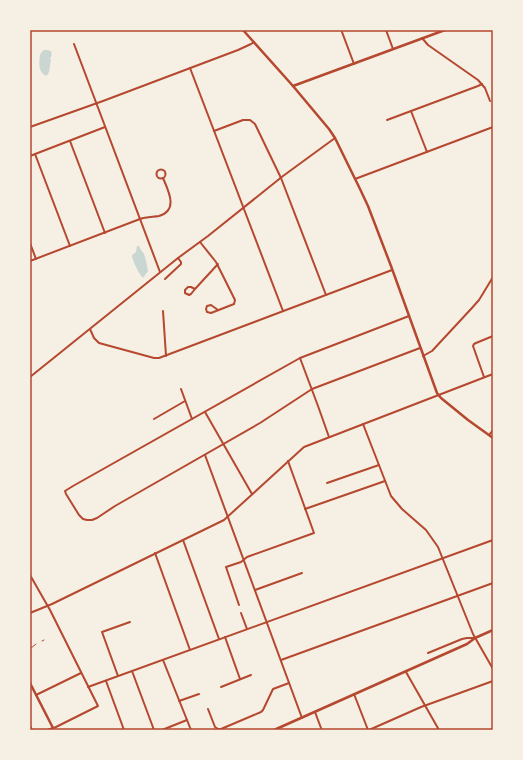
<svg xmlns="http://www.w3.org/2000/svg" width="523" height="760" font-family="'Exo 2',sans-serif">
  <rect width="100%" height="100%" fill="#f6efe4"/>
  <!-- water -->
  <g fill="#c9d6d2">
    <path d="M 44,50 L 48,50 L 52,52 L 51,53 L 52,55 L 51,56 L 51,57 L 50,58 L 51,60 C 49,66 51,72 46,76 C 38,72 39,63 40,55 L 41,53 Z"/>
    <path d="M 137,246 L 139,246 C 140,249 142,251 144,254 C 146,260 147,265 148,271 L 143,278 C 139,274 132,260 132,255 L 136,252 Z"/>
  </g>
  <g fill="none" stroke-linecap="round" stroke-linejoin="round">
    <!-- service -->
    <g stroke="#b5482f" stroke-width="1">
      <polyline points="42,641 44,640"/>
      <polyline points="30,649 36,644"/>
    </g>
    <!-- minor -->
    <g stroke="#b5482f" stroke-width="2">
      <polyline points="386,30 393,49"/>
      <polyline points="342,32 354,64"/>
      <polyline points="422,38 428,45 478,80 485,88 490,101"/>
      <polyline points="74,44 160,272"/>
      <polyline points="190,68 283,311"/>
      <polyline points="411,111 427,152"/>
      <polyline points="387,120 478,86 482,84"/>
      <polyline points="30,127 103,101 238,50 251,44 254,42"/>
      <polyline points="214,131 243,120 250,120 255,124 281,178 326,295"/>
      <polyline points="70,141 105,233"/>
      <polyline points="35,154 70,246"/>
      <polyline points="30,156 105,127"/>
      <circle cx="161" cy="174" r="4.5"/>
      <polyline points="355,179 493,127"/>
      <polyline points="200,242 216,262 235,300 234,304 211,313 207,312 206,309 207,306 211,305 218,310"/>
      <polyline points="30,243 36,259"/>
      <path d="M 30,261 L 140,219 C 146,217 153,217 159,216 C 179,210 168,190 163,178"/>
      <polyline points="165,279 181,264 181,262 178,258"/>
      <polyline points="195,289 191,287 188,287 185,290 185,293 189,295 191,294 195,289 218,264"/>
      <polyline points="163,311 166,356"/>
      <polyline points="409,316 300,358 73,486 65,491 66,494 79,515 83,519 87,520 92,520 97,518 115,506 260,423 312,389 420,348"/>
      <polyline points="90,329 94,338 99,343 154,358 159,358 392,270"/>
      <polyline points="423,356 432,351 471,309 479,300 493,277"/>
      <polyline points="300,358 318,406 329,437"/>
      <polyline points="30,377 178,258 208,236 283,176 335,138"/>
      <polyline points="484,377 473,346 474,344 476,343 493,336"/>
      <polyline points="181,389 192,419"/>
      <polyline points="205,412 252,494"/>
      <polyline points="154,419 185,401"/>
      <polyline points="363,424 391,496 402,509 426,530 438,547 473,634 493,669"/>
      <polyline points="489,435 493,430"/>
      <polyline points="205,455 302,718"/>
      <polyline points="327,483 379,465"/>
      <polyline points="305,509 385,481"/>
      <polyline points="183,540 219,639"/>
      <polyline points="155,553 190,650"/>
      <polyline points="30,575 50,610 98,706 56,727 47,730"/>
      <polyline points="255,590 302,573"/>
      <polyline points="239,605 226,567 241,562 247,557 314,533 288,461"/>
      <polyline points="30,613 52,604 224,520 304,447 493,374"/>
      <polyline points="241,613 247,629"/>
      <polyline points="225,637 240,679"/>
      <polyline points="428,653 462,639 467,638 475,638"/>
      <polyline points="163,660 191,730"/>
      <polyline points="281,660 493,583"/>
      <polyline points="132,671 154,730"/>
      <polyline points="406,672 439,730"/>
      <polyline points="118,676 102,632 130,622"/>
      <polyline points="106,681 124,730"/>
      <polyline points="88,687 493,540"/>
      <polyline points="221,687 251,675"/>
      <polyline points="354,694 368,730"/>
      <polyline points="36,695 81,673"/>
      <polyline points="179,701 199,694"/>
      <polyline points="208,709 215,727 218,729 221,729 261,712 263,710 273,689 289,683"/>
      <polyline points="315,712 321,728"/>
      <polyline points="30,726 32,730"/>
      <polyline points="162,730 187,720"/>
      <polyline points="369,730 421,707 493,681"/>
      <polyline points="491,730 493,729"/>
    </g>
    <!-- tertiary -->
    <g stroke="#b5482f" stroke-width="2.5">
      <polyline points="293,86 445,30"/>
      <polyline points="274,730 467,644 475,638 493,630"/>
    </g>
    <!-- secondary -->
    <g stroke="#b5482f" stroke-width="2.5">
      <polyline points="243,30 293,86 329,129 335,138 360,189 368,206 391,266 437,393 441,398 468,420 493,438"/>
      <polyline points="30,683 54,730"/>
    </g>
  </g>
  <!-- border -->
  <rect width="523" height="760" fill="none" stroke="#f6efe4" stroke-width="62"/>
  <rect x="31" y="31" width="461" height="698" fill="none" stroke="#b5482f" stroke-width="1.5"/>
</svg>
